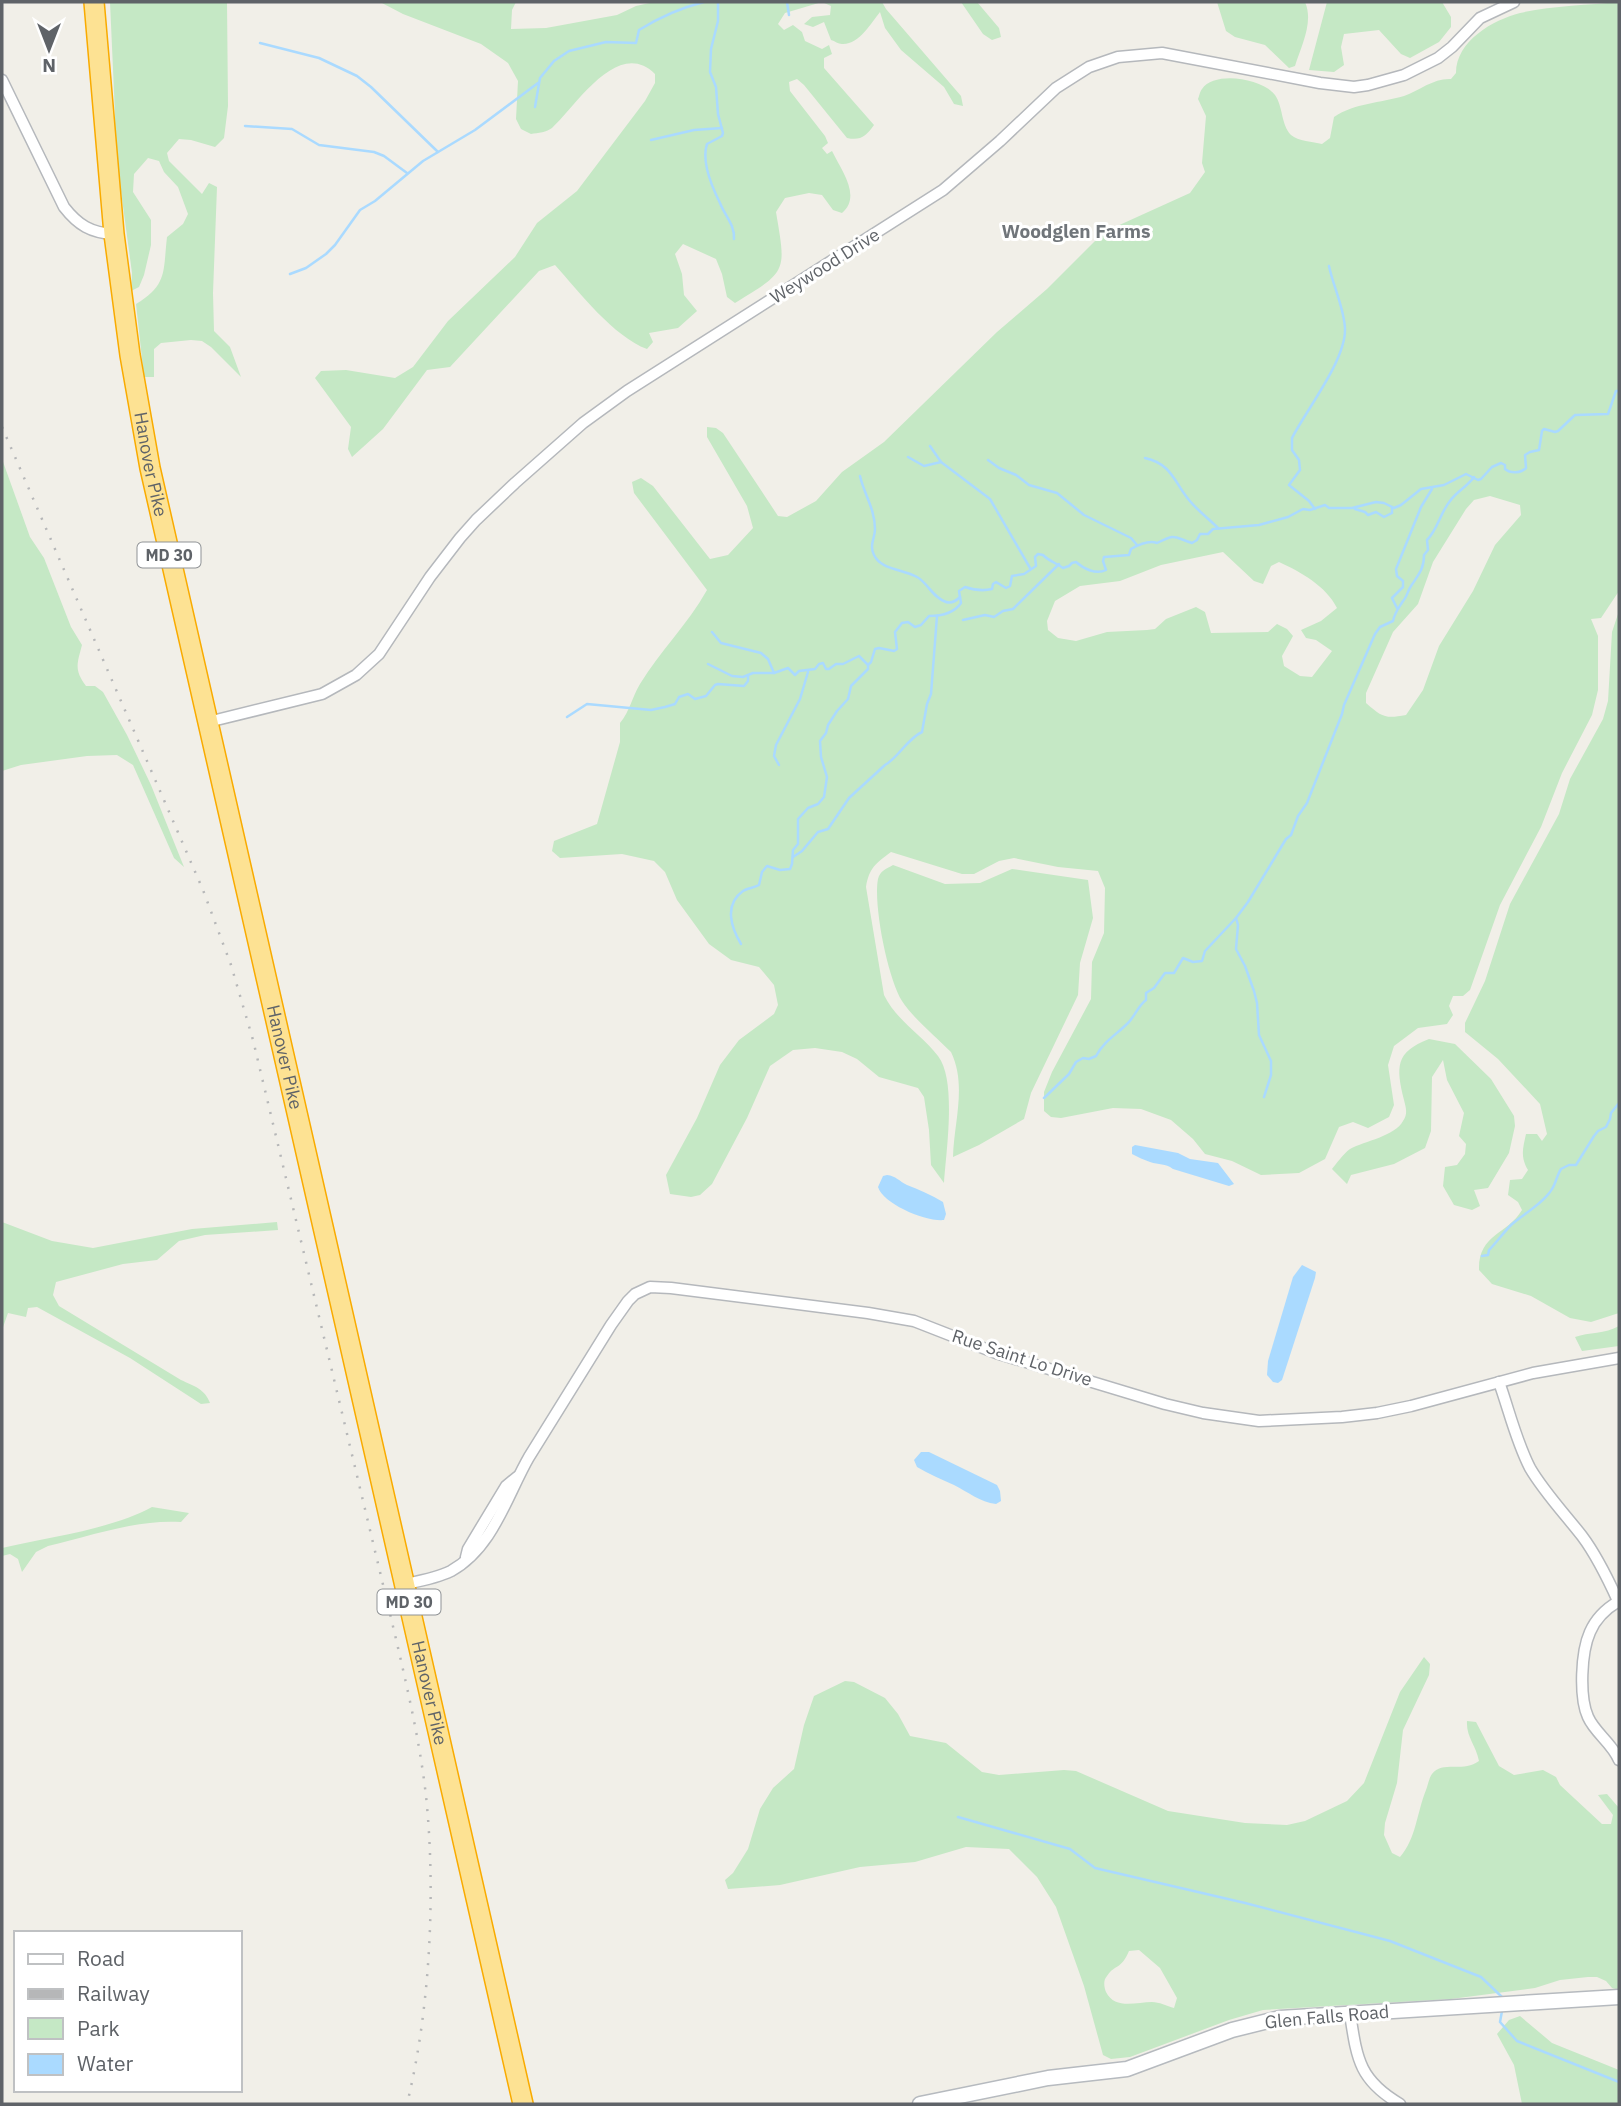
<svg xmlns="http://www.w3.org/2000/svg" width="1621" height="2106" font-family="'IBM Plex Sans',sans-serif">
  <rect width="100%" height="100%" fill="#f1efe8"/>
  <!-- green -->
  <g fill="#c5e8c5" fill-rule="evenodd">
    <path d="M 110,2 L 227,2 L 228,106 L 224,138 L 215,147 L 191,140 L 179,139 L 167,153 L 169,161 L 202,194 L 209,183 L 217,187 L 213,293 L 214,331 L 230,347 L 241,377 L 211,347 L 202,341 L 191,340 L 161,343 L 154,349 L 154,377 L 144,377 L 136,304 C 168,285 163,271 167,237 L 183,224 L 188,214 L 178,187 L 164,172 L 159,161 L 148,158 L 134,174 L 133,192 L 151,220 L 151,245 L 144,275 L 139,287 L 131,291 L 132,273 L 114,139 L 115,114 Z"/>
    <path d="M 380,2 L 516,2 L 512,10 L 511,29 L 546,28 L 617,15 L 636,6 L 654,2 L 882,2 L 886,9 L 961,96 L 963,106 L 954,104 L 944,87 L 901,50 L 885,28 L 880,12 C 871,23 859,45 842,44 C 838,44 835,41 831,40 L 824,22 L 813,27 L 804,24 L 812,17 L 830,15 L 831,6 L 822,2 L 785,13 L 778,24 L 784,30 L 793,25 L 802,32 L 805,41 L 822,49 L 829,45 L 832,54 L 824,58 L 824,68 L 874,125 C 866,136 861,141 847,138 L 804,85 L 797,79 L 789,82 L 790,91 L 825,136 L 828,143 L 822,148 L 827,154 L 832,151 C 841,170 862,196 842,213 L 833,210 L 822,195 L 809,193 L 785,198 L 776,212 C 786,272 788,271 735,303 L 727,297 L 722,274 L 716,259 L 683,244 L 675,254 L 682,274 L 684,295 L 697,311 L 678,328 L 649,333 L 653,342 L 647,349 C 614,337 579,292 555,265 L 539,271 L 450,367 L 427,370 L 383,429 L 352,457 L 348,449 L 351,427 L 315,378 L 321,371 L 346,370 L 395,378 L 413,367 L 448,321 L 515,257 L 537,223 L 577,191 L 645,101 L 655,83 L 655,74 C 618,37 576,106 552,128 C 547,132 538,133 531,134 L 521,129 L 516,119 L 518,81 L 508,63 L 481,44 L 403,14 Z"/>
    <polygon points="961,2 977,2 999,28 1001,37 992,40 983,34"/>
    <path d="M 1217,2 L 1305,2 C 1314,22 1301,47 1295,66 L 1289,68 L 1265,45 L 1235,37 L 1226,31 Z"/>
    <polygon points="1327,2 1442,2 1451,17 1451,27 1439,42 1410,58 1401,54 1379,30 1344,34 1341,47 1344,65 1334,72 1309,70"/>
    <path d="M 1619,2 L 1619,591 L 1601,618 L 1591,619 L 1598,636 L 1598,690 L 1592,715 L 1562,773 L 1541,827 L 1500,905 L 1470,990 L 1463,996 L 1453,996 L 1449,1006 L 1453,1015 L 1447,1024 L 1418,1028 L 1394,1046 L 1388,1065 L 1394,1105 L 1389,1117 L 1368,1128 L 1353,1122 L 1339,1127 L 1325,1159 L 1299,1173 L 1261,1175 L 1232,1161 L 1205,1154 L 1193,1139 L 1171,1120 L 1141,1109 L 1113,1108 L 1061,1118 L 1051,1117 L 1044,1111 L 1044,1092 L 1052,1072 L 1091,999 L 1092,962 L 1104,933 L 1105,888 L 1098,871 L 1058,867 L 1014,858 L 999,861 L 974,874 L 962,874 L 891,852 C 876,863 869,868 866,887 L 884,995 C 896,1020 921,1034 938,1056 C 957,1080 946,1152 944,1183 L 931,1165 L 929,1130 L 924,1097 L 918,1088 L 879,1077 L 857,1059 L 842,1052 L 815,1048 L 793,1050 L 770,1066 L 747,1118 L 712,1184 L 700,1195 L 691,1197 L 670,1194 L 666,1175 L 697,1118 L 720,1065 L 739,1040 L 774,1014 L 778,1005 L 774,985 L 759,967 L 731,960 L 709,944 L 677,900 L 665,872 L 654,861 L 622,854 L 560,858 L 552,851 L 554,841 L 597,824 L 620,742 L 620,723 C 630,711 632,697 640,684 C 660,651 688,624 707,590 L 634,493 L 632,482 L 641,478 L 653,486 L 710,559 L 728,555 L 753,528 L 747,506 L 707,437 L 707,427 L 716,428 L 723,433 L 778,516 L 787,517 L 816,501 L 842,472 L 884,442 L 997,332 L 1047,289 L 1104,232 L 1190,193 L 1205,172 L 1202,163 L 1206,116 L 1198,99 C 1199,97 1200,91 1202,89 C 1215,70 1263,79 1275,95 C 1283,106 1281,125 1291,135 C 1298,141 1313,142 1322,144 L 1330,138 L 1334,117 C 1355,103 1380,103 1404,96 C 1420,90 1434,78 1451,79 L 1456,73 C 1456,41 1493,20 1520,13 C 1550,6 1588,5 1619,2 ZM 1490,496 L 1520,505 L 1521,515 L 1495,545 L 1473,591 L 1439,646 L 1423,690 L 1406,715 C 1385,719 1382,717 1366,703 L 1366,693 L 1393,632 L 1418,604 L 1433,562 L 1466,509 L 1474,500 ZM 1223,552 L 1254,581 L 1263,584 L 1271,566 L 1279,562 C 1301,572 1326,586 1337,608 L 1321,621 L 1301,630 L 1306,638 L 1316,640 L 1332,651 L 1312,677 L 1300,676 L 1284,666 L 1282,656 L 1293,636 L 1287,629 L 1277,624 L 1268,632 L 1211,633 L 1205,612 L 1196,607 L 1166,619 L 1155,629 L 1147,630 L 1107,632 L 1076,641 L 1058,638 L 1048,630 L 1047,621 L 1055,601 L 1080,586 L 1120,581 L 1161,565 Z"/>
    <path d="M 2,459 L 30,537 L 44,558 L 71,627 L 82,645 C 77,664 74,670 86,686 L 95,686 L 103,692 L 127,735 L 151,785 L 184,867 L 174,858 L 133,765 L 117,755 L 87,756 L 21,765 L 2,771 Z"/>
    <path d="M 1619,611 L 1619,1313 L 1591,1322 L 1570,1318 L 1531,1296 L 1492,1284 L 1479,1270 C 1478,1234 1507,1235 1522,1210 L 1518,1202 L 1508,1195 L 1510,1180 L 1522,1179 L 1528,1170 C 1520,1157 1523,1148 1526,1134 L 1537,1134 L 1542,1141 L 1547,1134 L 1540,1104 L 1498,1059 L 1465,1032 L 1465,1023 L 1485,981 L 1510,904 L 1559,814 L 1570,779 L 1603,719 L 1608,701 L 1612,632 Z"/>
    <path d="M 893,865 L 945,884 L 980,883 L 1012,869 L 1088,880 L 1093,918 L 1080,963 L 1078,995 L 1031,1093 L 1024,1119 L 979,1145 L 953,1157 C 954,1122 967,1085 951,1052 C 937,1038 912,1017 902,1001 C 888,979 873,905 878,879 C 880,871 886,869 893,865 Z"/>
    <path d="M 1429,1039 L 1455,1044 L 1491,1079 L 1514,1116 L 1515,1126 L 1509,1153 L 1488,1188 L 1474,1190 L 1480,1206 L 1472,1210 L 1454,1205 L 1443,1186 L 1445,1167 L 1457,1165 L 1465,1154 L 1466,1144 L 1459,1136 L 1464,1113 L 1447,1080 L 1443,1060 L 1432,1077 L 1431,1131 L 1425,1148 L 1394,1164 L 1351,1175 L 1347,1184 L 1332,1169 C 1337,1163 1343,1154 1350,1149 C 1365,1141 1395,1136 1403,1121 C 1408,1114 1406,1108 1404,1100 C 1396,1067 1395,1052 1429,1039 Z"/>
    <path d="M 2,1222 L 52,1241 L 93,1248 L 192,1229 L 277,1222 L 278,1230 L 205,1235 L 179,1241 L 157,1260 L 123,1264 L 56,1282 L 53,1295 L 59,1306 L 181,1380 C 194,1386 205,1389 210,1403 L 201,1404 L 130,1358 L 37,1307 L 28,1308 L 26,1317 L 8,1313 L 2,1330 Z"/>
    <path d="M 1619,1326 L 1619,1346 L 1582,1351 L 1575,1337 C 1589,1332 1605,1334 1619,1326 Z"/>
    <path d="M 152,1507 L 189,1513 L 181,1522 C 137,1519 91,1536 48,1546 L 36,1552 L 22,1572 L 18,1559 L 10,1554 L 2,1556 L 2,1548 C 49,1537 109,1530 152,1507 Z"/>
    <path d="M 1424,1657 L 1430,1664 L 1429,1675 L 1403,1730 L 1397,1783 L 1385,1823 L 1384,1835 L 1392,1853 L 1400,1857 C 1416,1839 1417,1812 1426,1790 C 1428,1785 1429,1778 1432,1774 C 1442,1760 1463,1773 1479,1761 C 1476,1745 1466,1737 1467,1721 L 1476,1722 L 1499,1766 L 1514,1775 L 1543,1770 L 1556,1777 L 1560,1785 L 1602,1824 L 1611,1824 L 1613,1815 L 1598,1795 L 1607,1794 L 1619,1808 L 1619,1990 L 1612,1988 L 1606,1981 L 1597,1977 L 1588,1977 L 1560,1980 L 1535,1988 L 1451,1999 L 1263,2010 L 1229,2020 L 1130,2057 L 1111,2059 L 1103,2055 L 1084,1986 L 1056,1907 L 1037,1877 L 1009,1849 L 966,1847 L 915,1862 L 860,1867 L 780,1885 L 728,1889 L 725,1880 L 733,1873 L 748,1849 L 760,1809 L 773,1788 L 794,1769 L 804,1725 L 814,1696 L 845,1681 L 854,1682 L 885,1698 L 898,1714 L 910,1736 L 946,1743 L 982,1772 L 999,1775 L 1064,1770 L 1076,1771 L 1168,1811 L 1245,1823 L 1287,1825 L 1305,1821 L 1347,1801 L 1364,1783 L 1400,1692 ZM 1139,1950 L 1160,1968 L 1177,1998 L 1174,2008 C 1167,2006 1159,2002 1152,2002 C 1136,2002 1115,2010 1106,1992 C 1104,1987 1103,1980 1107,1976 C 1115,1964 1121,1970 1129,1951 Z"/>
    <polygon points="1520,2016 1552,2043 1619,2070 1619,2104 1522,2104 1514,2065 1497,2034 1509,2020"/>
  </g>
  <!-- water -->
  <g fill="#aadaff">
    <path d="M 1135,1145 L 1178,1153 L 1190,1159 L 1218,1163 L 1234,1184 L 1229,1186 L 1173,1169 C 1165,1163 1159,1165 1150,1162 C 1144,1160 1138,1157 1132,1154 L 1132,1147 Z"/>
    <path d="M 887,1175 C 896,1176 899,1181 907,1185 C 920,1190 931,1195 943,1202 L 946,1214 L 944,1220 C 926,1222 883,1204 878,1187 L 883,1176 Z"/>
    <polygon points="1302,1265 1316,1272 1315,1278 1282,1380 1278,1383 1273,1382 1267,1375 1268,1361 1293,1277"/>
    <path d="M 921,1452 L 929,1452 L 997,1485 L 1000,1491 L 1001,1501 L 996,1504 C 980,1502 968,1492 954,1485 C 941,1479 929,1474 917,1467 L 914,1460 Z"/>
  </g>
  <g fill="none" stroke-linecap="round" stroke-linejoin="round">
    <!-- stream -->
    <g stroke="#aadaff" stroke-width="2.5">
      <path d="M 718,2 L 718,21 L 711,49 L 710,72 L 716,87 L 718,114 L 723,133 L 722,136 L 707,144 C 701,162 712,187 720,203 C 725,216 735,225 734,239"/>
      <polyline points="787,2 789,15"/>
      <polyline points="260,43 319,58 357,76 371,87 438,152"/>
      <path d="M 535,107 L 540,78 L 554,61 L 569,51 L 606,42 L 636,43 L 639,30 C 660,17 680,8 704,2"/>
      <polyline points="245,126 292,129 319,145 374,152 384,156 407,173"/>
      <polyline points="651,140 694,130 722,128"/>
      <polyline points="290,274 306,268 326,254 335,245 360,210 375,201 423,161 475,130 538,83"/>
      <polyline points="930,446 941,462 990,499 1030,568"/>
      <polyline points="908,457 924,466 941,462"/>
      <path d="M 1145,458 C 1172,464 1174,482 1189,500 C 1197,510 1209,519 1218,528"/>
      <polyline points="988,460 999,468 1016,475 1029,485 1057,493 1084,515 1131,538 1137,545"/>
      <path d="M 860,476 C 864,494 875,509 875,529 C 875,538 869,545 874,555 C 881,570 903,569 917,577 C 928,583 932,597 946,602 C 952,604 956,601 960,597"/>
      <path d="M 1315,509 L 1309,501 L 1289,485 L 1300,470 L 1299,460 L 1292,450 L 1292,438 C 1307,409 1345,361 1345,330 C 1345,310 1333,286 1329,266"/>
      <polyline points="1355,509 1365,512 1368,515 1376,512 1384,517 1392,513 1392,507"/>
      <polyline points="1397,608 1392,598 1403,587 1403,581 1397,576 1396,569 1421,507 1432,489"/>
      <polyline points="963,620 985,615 994,617 1003,611 1013,609 1059,564"/>
      <polyline points="712,632 721,643 761,653 768,659 774,673"/>
      <polyline points="708,664 732,676 743,677 753,673 774,673 788,668 795,675 799,671 815,669 819,664 823,663 826,669 829,669 836,664 843,664 859,656 868,665"/>
      <polyline points="567,717 587,704 651,710 665,707 675,704 679,697 688,694 695,699 706,696 715,685 718,684 744,686 748,681 748,676"/>
      <polyline points="779,765 774,756 776,745 800,699 808,672"/>
      <path d="M 793,857 L 802,851 L 818,832 L 828,829 L 849,798 L 885,765 C 899,757 907,739 922,732 L 927,704 L 931,694 L 937,616"/>
      <polyline points="1236,918 1238,925 1236,949 1245,966 1254,991 1257,1003 1259,1035 1271,1061 1271,1075 1264,1097"/>
      <path d="M 741,944 C 732,929 723,905 743,891 C 747,888 754,888 759,885 L 762,872 L 767,866 L 780,870 L 790,869 L 792,864 L 793,850 L 798,844 L 798,819 L 808,808 L 818,804 L 824,797 L 827,777 L 821,757 L 820,741 L 826,733 L 828,725 L 837,711 L 848,699 L 851,686 L 868,669 L 868,665 L 871,662 L 875,649 L 879,648 L 894,651 L 897,649 L 895,632 L 902,623 L 908,622 L 915,627 L 921,625 L 929,616 C 941,616 954,613 961,603 L 959,591 L 965,587 C 974,590 984,591 992,589 L 993,584 L 996,582 L 1006,588 L 1010,586 L 1012,576 L 1024,574 L 1036,566 L 1035,557 L 1038,554 L 1043,555 C 1049,561 1056,563 1063,568 L 1069,566 L 1072,563 L 1076,562 C 1084,569 1096,575 1106,570 L 1103,561 L 1104,557 L 1129,555 L 1131,549 C 1138,545 1149,540 1157,543 C 1177,533 1173,537 1192,543 L 1197,540 L 1200,534 L 1208,534 L 1213,529 L 1259,525 L 1288,517 L 1303,509 L 1310,510 L 1325,505 L 1329,508 L 1352,508 L 1376,502 L 1384,503 L 1394,508 L 1401,505 L 1421,489 L 1444,485 L 1466,474 L 1478,480 L 1481,479 L 1492,467 L 1501,463 L 1505,465 L 1505,469 C 1511,474 1521,473 1526,468 L 1525,455 L 1530,452 L 1539,450 L 1542,431 L 1544,429 L 1555,432 L 1558,431 L 1575,415 L 1608,414 L 1616,391 L 1619,391"/>
      <path d="M 1044,1098 L 1069,1074 L 1076,1062 L 1083,1058 L 1089,1059 L 1096,1056 C 1104,1041 1116,1035 1128,1023 C 1135,1016 1138,1006 1146,1000 L 1146,993 L 1154,988 L 1165,973 L 1174,973 L 1183,958 L 1193,962 L 1202,961 L 1205,951 L 1236,918 L 1248,902 L 1286,839 L 1291,835 L 1298,816 L 1307,803 L 1342,714 L 1344,705 L 1375,634 L 1380,627 L 1393,621 C 1395,612 1398,609 1403,601 C 1407,597 1408,590 1411,586 C 1419,574 1424,569 1424,555 L 1428,550 L 1427,540 C 1438,529 1440,513 1450,501 C 1457,491 1467,487 1474,477"/>
      <path d="M 1482,1256 L 1488,1255 L 1489,1250 C 1497,1242 1503,1233 1511,1225 C 1522,1215 1544,1203 1552,1189 C 1556,1183 1557,1175 1561,1169 L 1569,1165 L 1576,1165 L 1594,1136 L 1598,1131 L 1606,1127 L 1610,1119 L 1611,1113 L 1619,1103"/>
      <polyline points="958,1817 1070,1849 1095,1868 1245,1903 1390,1941 1481,1977 1502,1997"/>
      <polyline points="1502,2011 1500,2022 1517,2041 1619,2082"/>
    </g>
    <!-- street casing -->
    <g stroke="#b5b8bc" stroke-width="13">
      <g id="street">
        <path d="M 2,80 L 64,207 C 78,225 91,233 114,234"/>
        <polyline points="208,722 322,694 356,675 379,654 430,577 460,538 476,520 515,483 583,423 627,391 943,190 1000,141 1056,88 1089,67 1118,57 1162,53 1320,83 1354,87 1368,85 1404,75 1438,58 1452,47 1480,18 1514,2"/>
        <path d="M 1499,1382 C 1509,1410 1516,1441 1530,1468 C 1544,1492 1564,1513 1582,1536 C 1597,1556 1608,1579 1618,1601"/>
        <polyline points="466,1557 468,1549 506,1486 517,1477"/>
        <path d="M 405,1584 C 420,1581 437,1578 451,1571 C 493,1548 507,1495 529,1457 L 611,1325 L 628,1301 L 635,1294 L 650,1287 L 671,1288 L 868,1313 L 914,1321 L 996,1353 L 1165,1404 L 1203,1413 L 1259,1421 L 1342,1417 L 1377,1413 L 1411,1406 L 1533,1373 L 1619,1358"/>
        <path d="M 1619,1601 C 1607,1608 1596,1618 1590,1632 C 1581,1652 1579,1697 1588,1717 C 1595,1733 1612,1743 1619,1760"/>
        <path d="M 1350,2014 C 1357,2059 1359,2080 1400,2104"/>
      </g>
    </g>
    <!-- secondary casing -->
    <g stroke="#b6babf" stroke-width="17">
      <polyline id="secondary" points="920,2104 1048,2078 1127,2069 1232,2030 1280,2018 1619,1997"/>
    </g>
    <!-- highway casing -->
    <g stroke="#f9ab00" stroke-width="22">
      <g id="highway">
        <path id="s1" d="M 94,2 L 114,234 L 130,355 L 150,468 L 523,2104"/>
      </g>
    </g>
    <!-- street -->
    <use href="#street" stroke="#fff" stroke-width="10"/>
    <!-- secondary -->
    <use href="#secondary" stroke="#fff" stroke-width="14"/>
    <!-- highway -->
    <use href="#highway" stroke="#fde293" stroke-width="19"/>
    <!-- rail -->
    <path stroke="#b6b7b8" stroke-width="2.5" stroke-dasharray="2 9" stroke-linecap="butt" d="M 2,427 L 203,890 L 231,965 L 253,1040 L 396,1639 C 408,1691 420,1743 426,1796 C 436,1893 430,2010 407,2104"/>
  </g>
  <g text-anchor="middle" stroke-width="6" stroke-linejoin="round" paint-order="stroke">
    <!-- shield labels -->
    <g fill="#fff" stroke="#8f9295" stroke-width="2">
      <rect x="137.5" y="542.5" width="63" height="25" rx="5"/>
      <rect x="377.5" y="1589.5" width="63" height="25" rx="5"/>
    </g>
    <g font-size="16" font-weight="bold" fill="#5f6368">
      <text x="169" y="561">MD 30</text>
      <text x="409" y="1608">MD 30</text>
    </g>
    <!-- street labels -->
    <g font-size="18" fill="#5f6368" stroke="#fff">
      <text transform="translate(825 266) rotate(-32)" y="6">Weywood Drive</text>
      <text dy="6" stroke="none"><textPath href="#s1" startOffset="466">Hanover Pike</textPath></text>
      <text dy="6" stroke="none"><textPath href="#s1" startOffset="1074">Hanover Pike</textPath></text>
      <text transform="translate(1022 1358) rotate(18)" y="6">Rue Saint Lo Drive</text>
      <text dy="6" stroke="none"><textPath href="#s1" startOffset="1726">Hanover Pike</textPath></text>
      <text transform="translate(1327 2017) rotate(-5)" y="6">Glen Falls Road</text>
    </g>
    <!-- neighbourhood labels -->
    <g font-size="19" font-weight="bold" fill="#70757a" stroke="#fff">
      <text x="1076" y="238">Woodglen Farms</text>
    </g>
  </g>
  <!-- border -->
  <rect width="1621" height="2106" fill="none" stroke="#5f6368" stroke-width="7"/>
  <!-- legend -->
  <rect x="14" y="1931" width="228" height="161" fill="#ffffff" stroke="#bfc1c3" stroke-width="2"/>
  <rect x="28" y="1954" width="35" height="10" fill="#ffffff" stroke="#bfc1c3" stroke-width="2"/>
  <text x="77" y="1966" font-size="21" fill="#5f6368">Road</text>
  <rect x="28" y="1989" width="35" height="10" fill="#b6b7b8" stroke="#bfc1c3" stroke-width="2"/>
  <text x="77" y="2001" font-size="21" fill="#5f6368">Railway</text>
  <rect x="28" y="2018" width="35" height="21" fill="#c5e8c5" stroke="#bfc1c3" stroke-width="2"/>
  <text x="77" y="2036" font-size="21" fill="#5f6368">Park</text>
  <rect x="28" y="2054" width="35" height="21" fill="#aadaff" stroke="#bfc1c3" stroke-width="2"/>
  <text x="77" y="2071" font-size="21" fill="#5f6368">Water</text>
  <!-- north arrow -->
  <g transform="translate(49 49) rotate(180)" stroke="#ffffff" stroke-width="5" paint-order="stroke">
  <path d="M0-5L12 26L0 18L-12 26Z" fill="#5f6368"/>
  <text y="-10" font-size="19" font-weight="bold" text-anchor="middle" fill="#5f6368">N</text>
  </g>
</svg>
